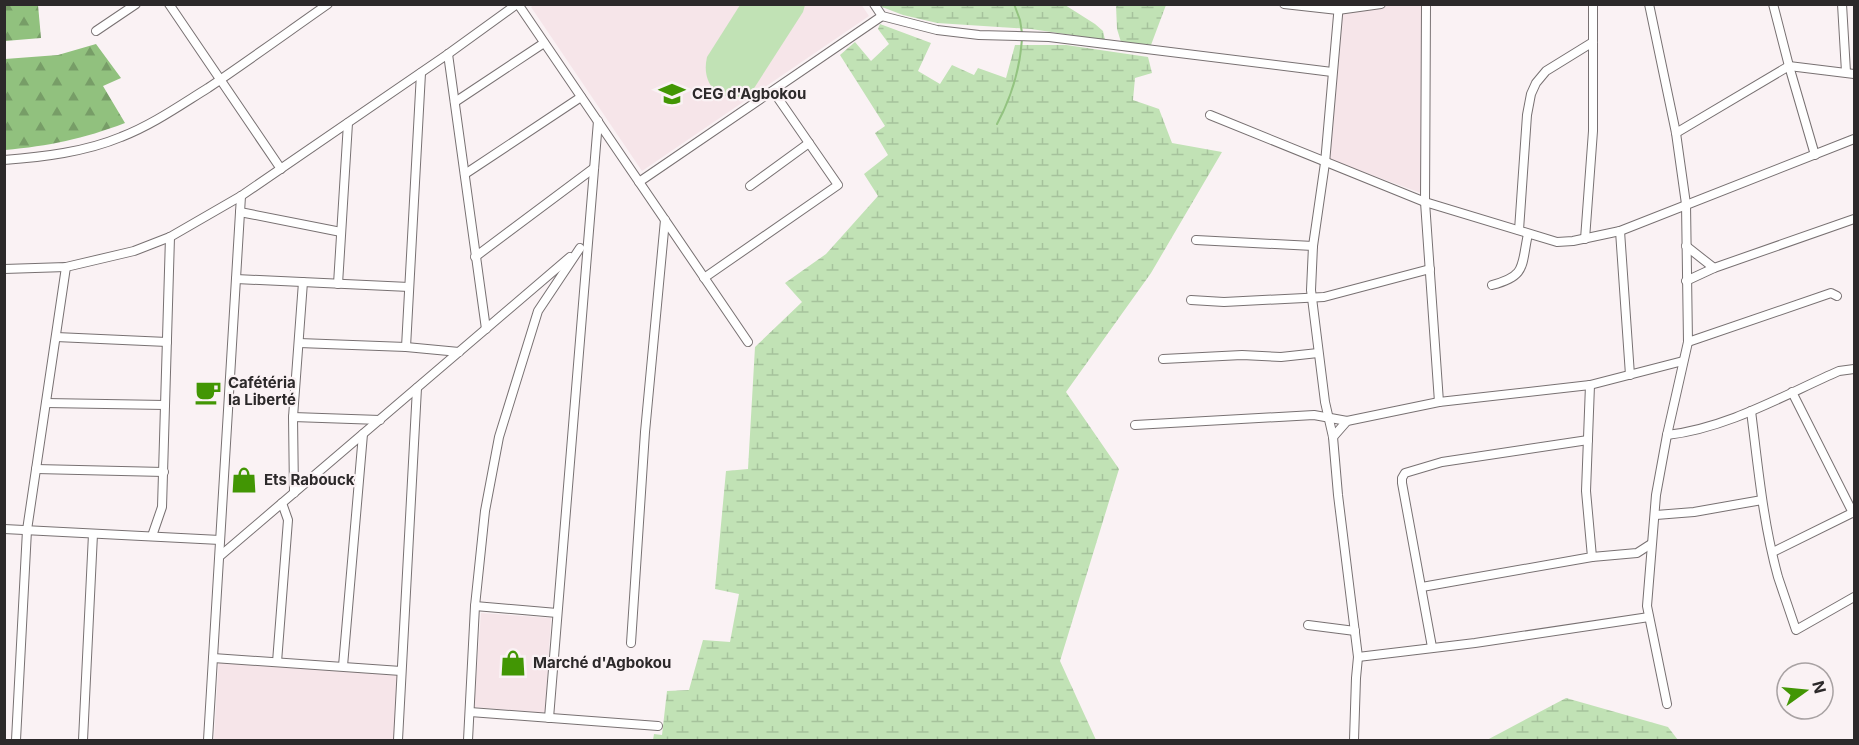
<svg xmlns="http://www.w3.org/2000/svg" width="1859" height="745" font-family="Inter,sans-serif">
  <defs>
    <pattern id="forest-firs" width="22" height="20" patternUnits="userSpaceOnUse" patternTransform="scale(1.5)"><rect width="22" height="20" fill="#91c17e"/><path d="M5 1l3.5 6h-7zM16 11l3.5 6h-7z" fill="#779d67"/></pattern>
    <pattern id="wetland-marsh" width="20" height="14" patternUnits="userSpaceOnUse" patternTransform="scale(1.5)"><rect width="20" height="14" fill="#c1e2b5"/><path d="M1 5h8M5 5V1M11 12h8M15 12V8" fill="none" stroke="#a6c29c"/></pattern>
  </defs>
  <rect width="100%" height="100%" fill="#faf2f4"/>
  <!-- built -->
  <g fill="#f6e5e9">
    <polygon points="535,4 861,4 869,16 642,171 531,7"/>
    <polygon points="1393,5 1421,5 1421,193 1328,159 1340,14"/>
    <polygon points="481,613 551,618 545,713 474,707"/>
    <polygon points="219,656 398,671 396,740 214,740"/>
  </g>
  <!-- grass -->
  <path fill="#c1e2b5" d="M 740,5 L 805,5 L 803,12 L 751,93 C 723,106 700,87 707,57 Z"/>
  <!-- forest -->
  <g fill="url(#forest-firs)">
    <polygon points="5,4 38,5 41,38 5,41"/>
    <path d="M 96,44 L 121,78 L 103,86 L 125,123 C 83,139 49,146 5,150 L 5,59 L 58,55 Z"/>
  </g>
  <!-- wetland -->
  <g fill="url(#wetland-marsh)">
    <polygon points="880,5 1065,5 1095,24 1103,31 1105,40 1031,29 937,23 903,15 882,7"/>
    <polygon points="1116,5 1166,5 1151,45 1121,42 1117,29"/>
    <polygon points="880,24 931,43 918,71 940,84 952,65 974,75 978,68 1006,78 1015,45 1066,45 1148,57 1152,73 1135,78 1133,100 1159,109 1172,143 1222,152 1151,273 1066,392 1119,469 1060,661 1096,740 653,740 654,734 662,735 667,691 689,690 703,640 730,642 739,594 715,589 726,471 748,469 755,347 802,302 785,283 826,254 878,196 864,174 888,155 875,133 885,126 840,55 855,42 871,61 889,44 878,29"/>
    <polygon points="1566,698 1668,727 1678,740 1487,740"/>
  </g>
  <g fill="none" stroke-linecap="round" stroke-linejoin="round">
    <!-- stream -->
    <g stroke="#93c380" stroke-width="2">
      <polyline points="1014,4 1020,20 1022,33"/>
      <path d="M 997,124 C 1011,98 1020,68 1022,39"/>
    </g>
    <!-- street casing -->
    <g stroke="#787172" stroke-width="10">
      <g id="street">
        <polyline points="169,4 281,169"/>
        <polyline points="518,4 748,342"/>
        <polyline points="874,4 882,16 937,30 979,35 1049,37 1332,72"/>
        <polyline points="1284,4 1338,10 1381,4"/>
        <polyline points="1339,4 1325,163 1313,246 1311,290 1325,402 1333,437 1338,495 1358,657 1356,678 1354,740"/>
        <polyline points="1426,4 1425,202 1439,402"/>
        <polyline points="1649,4 1676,133 1686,204 1688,342 1667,435 1656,495 1647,606 1667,704"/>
        <polyline points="1773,4 1789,66 1815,155"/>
        <polyline points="1842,4 1846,72"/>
        <polyline points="96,31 136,4"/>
        <polyline points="448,54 486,329"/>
        <polyline points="455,102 544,43"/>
        <polyline points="1210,115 1425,202 1557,242 1573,241 1620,231 1854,139"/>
        <polyline points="1676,133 1789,66 1854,74"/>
        <path d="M 4,160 C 43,157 85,152 121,137 C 152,125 179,106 208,88 C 248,61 288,32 328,4"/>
        <polyline points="465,174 581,97"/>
        <polyline points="639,182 882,16"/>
        <polyline points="750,186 809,143"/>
        <polyline points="240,212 341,232"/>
        <polyline points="1519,230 1527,115 1531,94 1536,83 1546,71 1593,42"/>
        <polyline points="1620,231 1630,375"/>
        <polyline points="1585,239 1593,131 1593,4"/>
        <polyline points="1196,240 1313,246"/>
        <polyline points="1686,246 1714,268"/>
        <polyline points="475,257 594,168"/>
        <polyline points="4,269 66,267 134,251 170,237 241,196 448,54 517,4"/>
        <polyline points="704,278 838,185 773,91"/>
        <polyline points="236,279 409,287"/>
        <polyline points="1686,281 1714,268 1854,219"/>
        <polyline points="338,284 348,123"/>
        <path d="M 1492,285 C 1527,276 1521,266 1528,234"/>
        <polyline points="1191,300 1224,302 1324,297 1430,269"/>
        <polyline points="56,337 167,342"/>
        <polyline points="1688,342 1831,293 1837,296"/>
        <polyline points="299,343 406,347 459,352"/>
        <polyline points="406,347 421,73"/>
        <polyline points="1163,359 1242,355 1281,357 1318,353"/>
        <polyline points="1792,392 1853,513"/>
        <polyline points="46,403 165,405"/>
        <path d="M 1751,411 C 1758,466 1763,523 1778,577 C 1784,595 1790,612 1796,630 L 1854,597"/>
        <polyline points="293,417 380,420"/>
        <polyline points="1135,425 1314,415 1347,421"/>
        <path d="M 1667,435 C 1728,428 1784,395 1839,371 L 1854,369"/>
        <polyline points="1333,437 1347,421 1439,402 1590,385 1683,361"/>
        <polyline points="36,469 164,472"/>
        <polyline points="294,493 293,417 303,282"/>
        <polyline points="1656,515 1694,512 1762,500"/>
        <polyline points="4,529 220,540"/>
        <polyline points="152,536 162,507 170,237"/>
        <polyline points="1773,552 1854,512"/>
        <polyline points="220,556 570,257"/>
        <polyline points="1592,557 1637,553 1651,544"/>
        <polyline points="1422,587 1592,557 1586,491 1590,385"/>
        <polyline points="475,606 557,613"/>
        <polyline points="1308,625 1355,631"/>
        <polyline points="631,643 645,432 665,220"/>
        <polyline points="1432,647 1402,483 1402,478 1405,473 1442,462 1588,440"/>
        <polyline points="1358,657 1475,643 1649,617"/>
        <polyline points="213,658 401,671"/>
        <polyline points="277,662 288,520 282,503"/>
        <polyline points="343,666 363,434"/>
        <polyline points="470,712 658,726"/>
        <polyline points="549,718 598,121"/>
        <polyline points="16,740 27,530 66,267"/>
        <polyline points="83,740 93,534"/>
        <polyline points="208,740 241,196"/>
        <polyline points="398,740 417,388"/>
        <polyline points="468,740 475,606 485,511 499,437 538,311 580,248"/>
      </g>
    </g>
    <!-- street -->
    <use href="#street" stroke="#fff" stroke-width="8"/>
  </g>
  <!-- icons -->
  <defs>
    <g id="university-bare" transform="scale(2.07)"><path d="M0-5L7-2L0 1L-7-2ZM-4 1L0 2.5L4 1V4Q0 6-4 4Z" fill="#429604" stroke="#faf2f4" stroke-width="2.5" paint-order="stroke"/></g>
    <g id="cafe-bare" transform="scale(2.07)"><path d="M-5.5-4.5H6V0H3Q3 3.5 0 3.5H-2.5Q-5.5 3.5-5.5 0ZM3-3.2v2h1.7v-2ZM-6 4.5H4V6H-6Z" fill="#429604" stroke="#faf2f4" stroke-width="2.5" paint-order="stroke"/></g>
    <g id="shop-bare" transform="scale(2.07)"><path d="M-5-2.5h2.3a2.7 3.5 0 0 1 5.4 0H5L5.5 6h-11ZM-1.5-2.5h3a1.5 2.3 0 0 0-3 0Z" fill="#429604" stroke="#faf2f4" stroke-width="2.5" paint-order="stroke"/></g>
  </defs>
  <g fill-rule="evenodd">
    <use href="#university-bare" x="672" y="94"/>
    <use href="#cafe-bare" x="208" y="392"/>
    <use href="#shop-bare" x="244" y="480"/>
    <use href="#shop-bare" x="513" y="663"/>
  </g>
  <g text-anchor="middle" stroke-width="4.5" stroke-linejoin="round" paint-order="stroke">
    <!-- poi labels -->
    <g font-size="15" font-weight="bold" fill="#2c292a" stroke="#faf2f4" text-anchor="start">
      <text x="692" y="99">CEG d'Agbokou</text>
      <text x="228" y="388">Cafétéria<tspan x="228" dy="17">la Liberté</tspan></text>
      <text x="264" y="485">Ets Rabouck</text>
      <text x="533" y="668">Marché d'Agbokou</text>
    </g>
  </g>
  <!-- border -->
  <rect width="1859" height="745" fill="none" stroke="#2c292a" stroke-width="12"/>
  <!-- north arrow -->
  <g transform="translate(1805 691) rotate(75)"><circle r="28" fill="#faf2f4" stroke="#a8a2a3" stroke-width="1.5"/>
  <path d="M0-4.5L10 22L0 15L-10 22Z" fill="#429604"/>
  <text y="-9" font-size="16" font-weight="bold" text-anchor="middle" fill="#2c292a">N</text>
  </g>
</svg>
